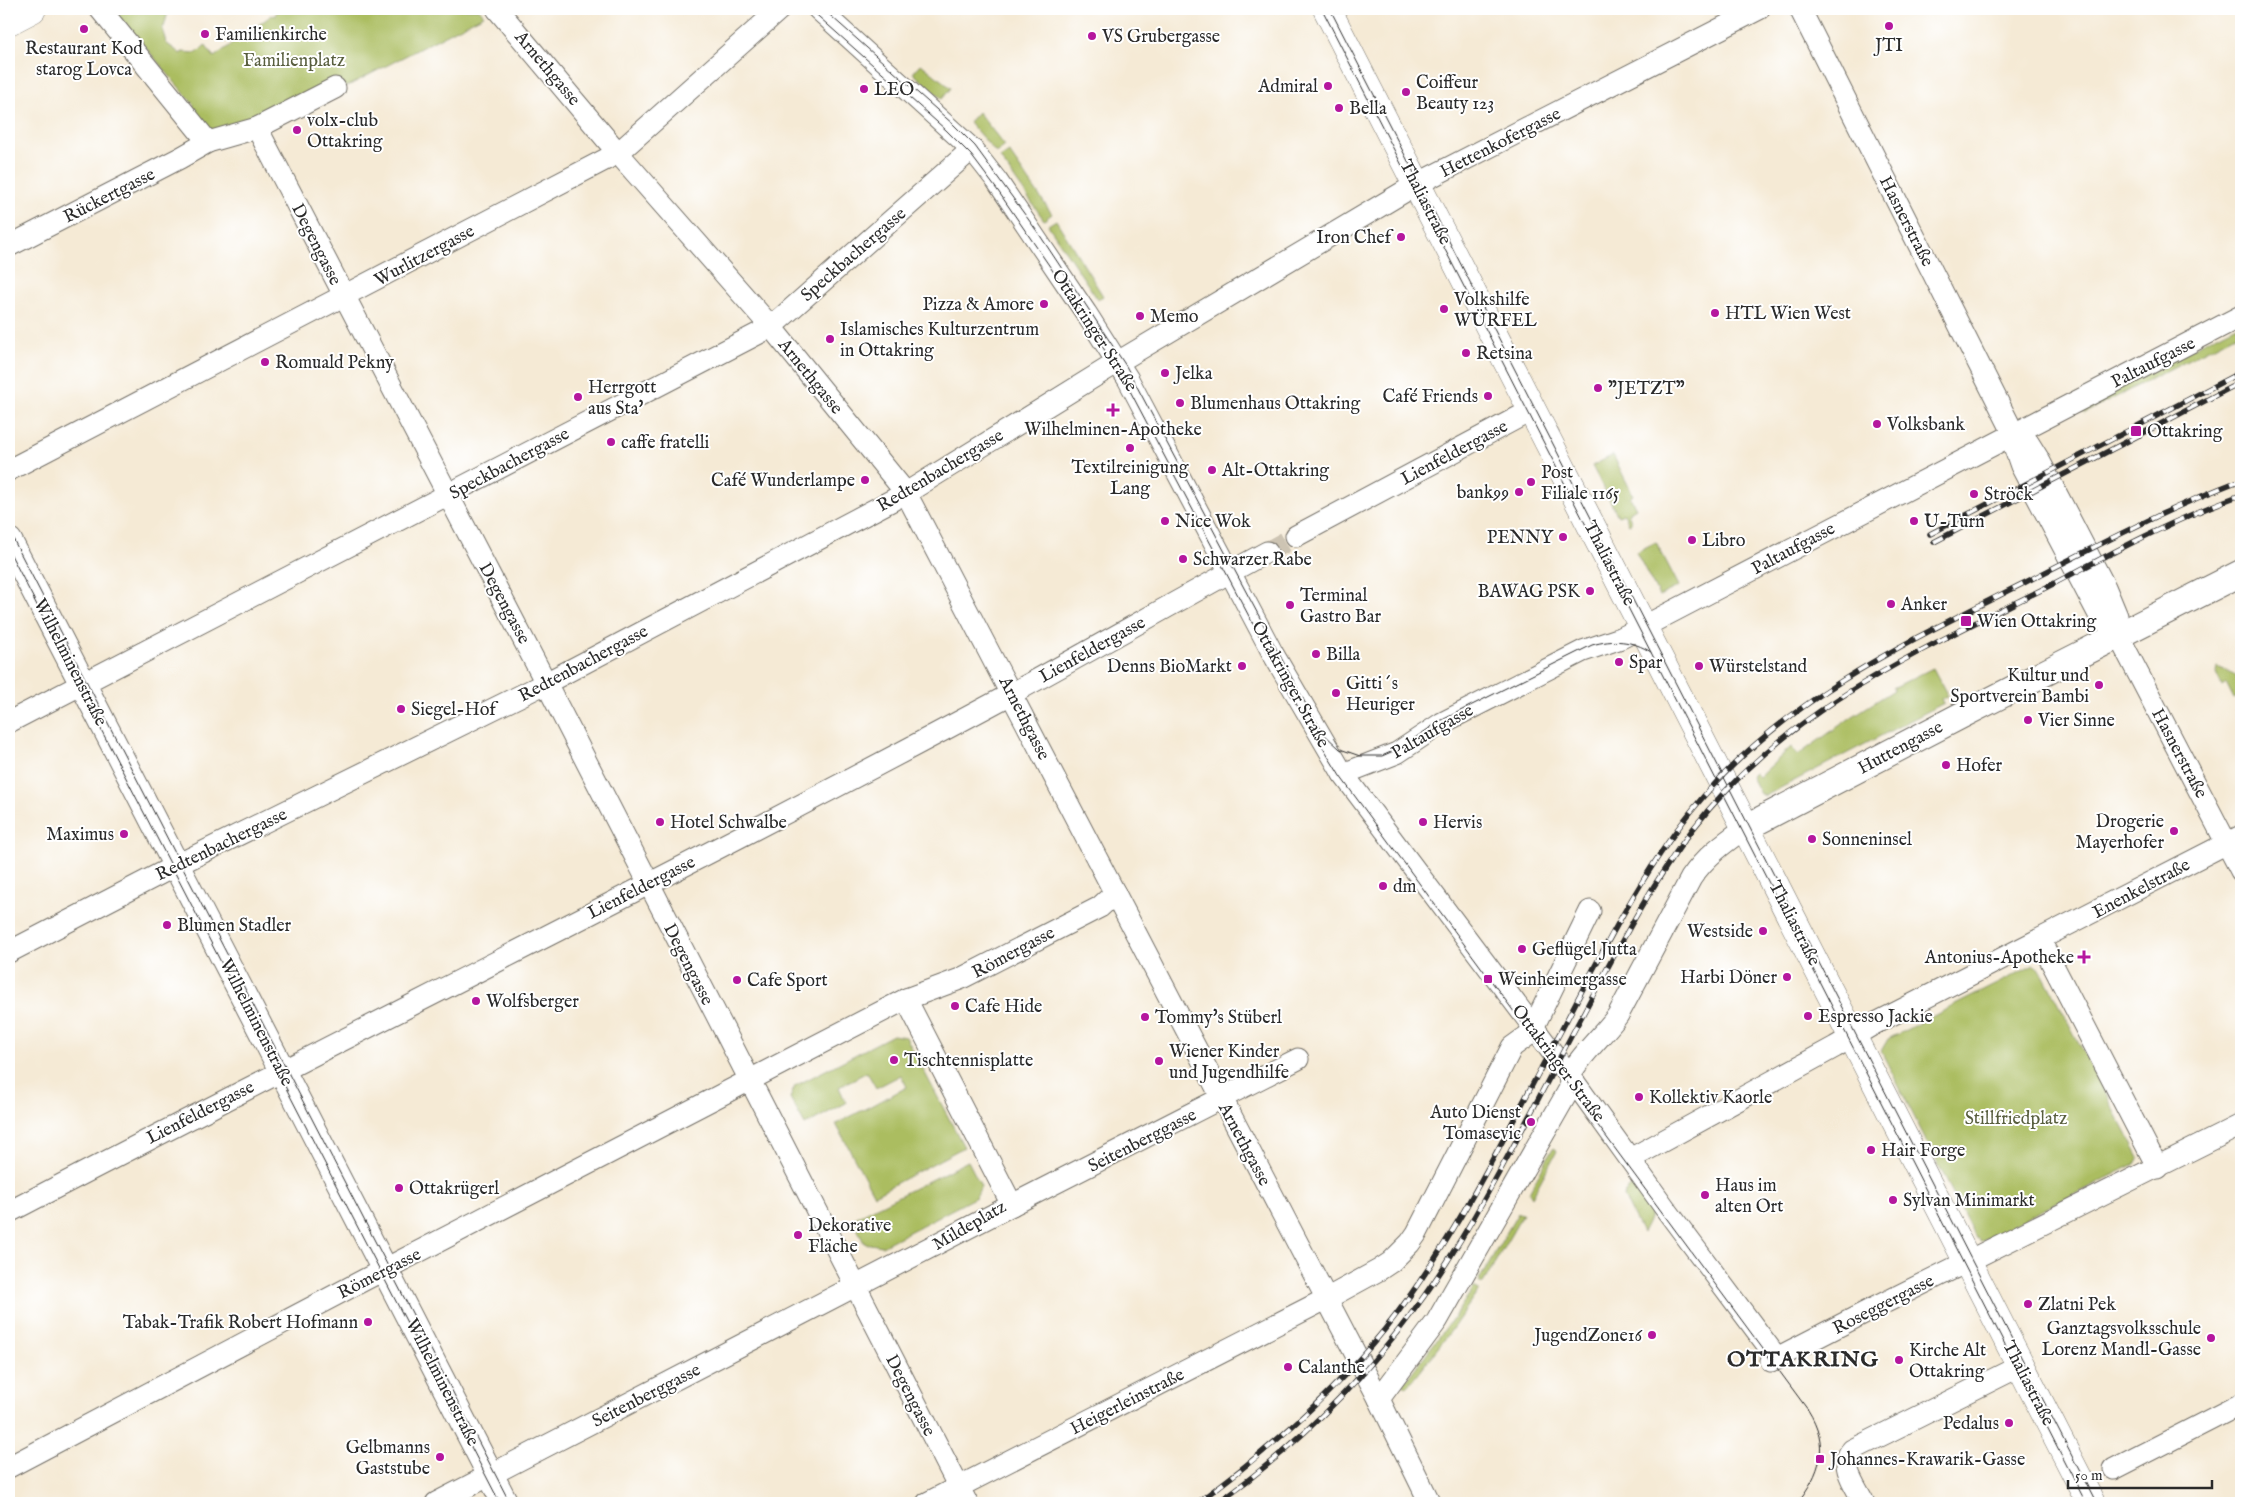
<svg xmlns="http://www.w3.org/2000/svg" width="2250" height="1512" font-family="'IM FELL English',serif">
  <rect width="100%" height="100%" fill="#fff"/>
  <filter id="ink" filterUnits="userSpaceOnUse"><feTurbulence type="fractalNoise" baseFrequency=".02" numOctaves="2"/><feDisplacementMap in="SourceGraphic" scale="10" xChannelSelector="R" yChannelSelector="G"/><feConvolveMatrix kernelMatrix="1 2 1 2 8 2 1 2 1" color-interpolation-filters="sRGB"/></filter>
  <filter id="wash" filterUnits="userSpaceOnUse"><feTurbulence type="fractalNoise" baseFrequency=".0096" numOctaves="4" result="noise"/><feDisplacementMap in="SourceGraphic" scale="20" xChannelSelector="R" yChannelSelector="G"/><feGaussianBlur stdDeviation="1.12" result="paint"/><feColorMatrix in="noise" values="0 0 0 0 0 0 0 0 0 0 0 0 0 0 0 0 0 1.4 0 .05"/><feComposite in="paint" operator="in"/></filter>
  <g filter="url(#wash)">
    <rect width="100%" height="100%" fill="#f5ead5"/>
    <!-- green -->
    <g fill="#abbd60" stroke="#6b7446">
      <polygon points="113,9 175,9 170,13 168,12 164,27 162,27 166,43 181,54 182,52 197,53 205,45 214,57 255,27 257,29 259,28 257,26 272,15 276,16 275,14 281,9 479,9 484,15 267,128 212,130 191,111 194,105"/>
      <polygon points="921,64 951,88 942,99 913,73"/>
      <polygon points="978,112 1005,146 996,153 969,122"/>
      <polygon points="1009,152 1052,214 1044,220 1000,158"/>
      <polygon points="1056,220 1103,296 1098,300 1048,225"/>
      <polygon points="2241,323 2241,332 2085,413 2081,412 2078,406"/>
      <polygon points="1613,455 1633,495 1630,497 1636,508 1628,513 1632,522 1629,524 1624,514 1618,516 1592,466"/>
      <polygon points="1656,542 1679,586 1659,596 1636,552"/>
      <polygon points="2217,667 2235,674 2241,688 2241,695 2234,699 2226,683 2222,686 2216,673"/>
      <polygon points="1933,668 1948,696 1942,699 1944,703 1765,796 1760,794 1751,777 1755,773 1759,777 1791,747 1798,755 1853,716 1894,690 1893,688"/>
      <polygon points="2034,965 2040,969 2139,1157 2135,1164 1981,1241 1975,1237 1881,1051 1888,1039"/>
      <polygon points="893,1035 906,1037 964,1147 874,1195 836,1124 907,1087 901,1075 876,1088 867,1072 839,1087 846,1103 805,1125 790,1098 795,1086"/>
      <polygon points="1553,1148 1557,1151 1532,1197 1529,1192"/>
      <polygon points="968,1161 981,1186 976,1197 882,1246 864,1243 853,1219"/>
      <path d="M 1634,1184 C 1651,1207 1657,1206 1642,1233 L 1624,1197 L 1625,1192 Z"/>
      <polygon points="1518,1213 1523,1214 1482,1285 1479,1280"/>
      <polygon points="1474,1287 1479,1290 1448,1335 1407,1387 1403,1384 1454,1317"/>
    </g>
  </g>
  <g filter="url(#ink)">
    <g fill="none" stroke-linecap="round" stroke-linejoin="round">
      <!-- minor-tunnel -->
      <polyline stroke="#cdc4b3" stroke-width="21" stroke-dasharray="21 11" stroke-linecap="butt" points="1267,552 1296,536"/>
      <!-- minor casing -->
      <g stroke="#726e66" stroke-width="23">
        <g id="minor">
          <polyline points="100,9 208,142"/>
          <polyline points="497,9 618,153 771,327 906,493 1379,1399 1430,1503"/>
          <polyline points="818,9 972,149 997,181 1086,313 1128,379 1272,652 1343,774 1570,1076 1665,1208 1777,1358"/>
          <polyline points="1800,9 2014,434 2015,449 2021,466 2099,615 2118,635 2241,871"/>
          <polyline points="257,128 546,683 967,1503"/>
          <polyline points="9,246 180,158 208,142 257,128 335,88"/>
          <polyline points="2014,434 2028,442 2038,458 2105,587 2117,616 2118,635"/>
          <polyline points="9,470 618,153 780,9"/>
          <polyline points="1296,536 1532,410"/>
          <polyline points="9,722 771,327 972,149"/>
          <polyline points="1343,774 1397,753 1442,723 1583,651 1621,638 1639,629 2241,316"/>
          <polyline points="2040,940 2158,1168"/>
          <polyline points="9,952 177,865 546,683 906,493 1118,362 1417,184 1759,9"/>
          <polyline points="906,999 1012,1205"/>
          <polyline points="1630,1159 1835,1047 1874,1024 2241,836"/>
          <path d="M 9,1212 C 342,1038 680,872 1011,694 C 1097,647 1182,598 1267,552"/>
          <polyline points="1771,1361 1866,1312 2241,1125"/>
          <path d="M 1379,1399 L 1437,1321 L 1570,1088 C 1570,1085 1569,1079 1570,1076 C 1575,1061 1607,1031 1618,1015 L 1691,878 C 1706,856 1724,843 1745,828"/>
          <polyline points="9,1467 364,1280 906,999 960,979 1100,907 1115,893"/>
          <polyline points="2114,1469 2241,1404"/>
          <polyline points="436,1503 1012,1205 1298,1059"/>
          <polyline points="927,1503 1326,1299 1379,1270 1391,1262 1410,1243 1417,1233 1512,1047 1530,1034 1533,1028 1590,911"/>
          <path d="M 1864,1503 C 1857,1488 1838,1465 1852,1450 L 2020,1366"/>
        </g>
      </g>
      <!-- tertiary casing -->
      <g stroke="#726e66" stroke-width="28">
        <g id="tertiary">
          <polyline points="9,541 505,1503"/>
          <polyline points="1745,828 1962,715 2241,573"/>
        </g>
      </g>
      <!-- secondary casing -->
      <g stroke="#726e66" stroke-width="29">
        <g id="secondary">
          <polyline points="1327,9 2091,1503"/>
          <polyline points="9,21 32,9"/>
        </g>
      </g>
      <!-- minor -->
      <use href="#minor" stroke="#fff" stroke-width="21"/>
      <!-- tertiary -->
      <use href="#tertiary" stroke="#fff" stroke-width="26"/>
      <!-- secondary -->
      <use href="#secondary" stroke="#fff" stroke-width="28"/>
      <!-- tram -->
      <g stroke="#2b2b2b" stroke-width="1">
        <path d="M 810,9 L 946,130 L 971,155 L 998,191 L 1077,306 L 1129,389 L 1289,692 L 1340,776 L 1808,1410 C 1830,1445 1821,1473 1797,1503"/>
        <path d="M 823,9 L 954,125 L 975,146 L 1039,234 L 1126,366 L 1310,712 L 1325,735 L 1340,749 L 1360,756 L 1382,756 L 1400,748 L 1440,721 L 1592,645 C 1613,639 1632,640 1651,652"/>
        <polyline points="1322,9 2086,1503"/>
        <polyline points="1330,9 2096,1503"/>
        <polyline points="9,531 510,1503"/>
        <polyline points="9,551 500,1503"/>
      </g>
      <!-- rail casing -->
      <g stroke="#2b2b2b" stroke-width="5.5">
        <g id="rail">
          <polyline points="1930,534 2241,372"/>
          <polyline points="1934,542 2241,382"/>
          <path d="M 1197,1503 C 1267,1452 1331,1396 1385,1329 C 1457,1238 1507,1130 1562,1029 C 1604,949 1644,866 1703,797 C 1789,697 1907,642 2022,584 C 2094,547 2166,509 2241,480"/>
          <path d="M 1217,1503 C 1308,1439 1387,1356 1447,1262 C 1494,1187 1534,1106 1576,1027 C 1612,960 1647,889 1693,829 C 1786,708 1922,650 2053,584 C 2114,552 2176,518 2241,495"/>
        </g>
      </g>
      <!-- rail -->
      <use href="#rail" stroke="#fff" stroke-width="4" stroke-dasharray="11" stroke-linecap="butt"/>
    </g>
  </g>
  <!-- markers -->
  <g fill="#b5179e" stroke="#fff" stroke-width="2">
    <circle cx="1889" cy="26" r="5"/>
    <circle cx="84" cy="29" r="5"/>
    <circle cx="205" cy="34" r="5"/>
    <circle cx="1092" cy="36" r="5"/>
    <circle cx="1328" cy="86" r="5"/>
    <circle cx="864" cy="89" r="5"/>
    <circle cx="1406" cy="92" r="5"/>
    <circle cx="1339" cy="108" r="5"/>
    <circle cx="297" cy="130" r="5"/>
    <circle cx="1401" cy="237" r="5"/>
    <circle cx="1044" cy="304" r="5"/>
    <circle cx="1444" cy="309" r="5"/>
    <circle cx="1715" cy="313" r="5"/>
    <circle cx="1140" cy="316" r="5"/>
    <circle cx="830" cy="339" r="5"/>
    <circle cx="1466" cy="353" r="5"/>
    <circle cx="265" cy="362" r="5"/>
    <circle cx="1165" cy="373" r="5"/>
    <circle cx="1598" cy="388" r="5"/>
    <circle cx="1488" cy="396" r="5"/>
    <circle cx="578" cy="397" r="5"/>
    <circle cx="1180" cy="403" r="5"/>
    <path d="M1110.5 402.5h5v5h5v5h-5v5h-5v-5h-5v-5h5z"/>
    <circle cx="1877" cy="424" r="5"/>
    <rect x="2130" y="425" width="12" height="12" rx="2.5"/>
    <circle cx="611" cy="442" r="5"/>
    <circle cx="1130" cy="448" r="5"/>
    <circle cx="1212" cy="470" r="5"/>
    <circle cx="865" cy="480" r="5"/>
    <circle cx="1531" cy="482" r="5"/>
    <circle cx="1519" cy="492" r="5"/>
    <circle cx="1974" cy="494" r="5"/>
    <circle cx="1165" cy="521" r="5"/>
    <circle cx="1914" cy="521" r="5"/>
    <circle cx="1563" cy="537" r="5"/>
    <circle cx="1692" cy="540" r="5"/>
    <circle cx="1183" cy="559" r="5"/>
    <circle cx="1590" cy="591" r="5"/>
    <circle cx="1891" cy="604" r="5"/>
    <circle cx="1290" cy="605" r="5"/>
    <rect x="1960" y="615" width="12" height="12" rx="2.5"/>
    <circle cx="1316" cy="654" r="5"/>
    <circle cx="1619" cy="662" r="5"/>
    <circle cx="1242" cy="666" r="5"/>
    <circle cx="1699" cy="666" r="5"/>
    <circle cx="2099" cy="685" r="5"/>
    <circle cx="1336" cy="693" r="5"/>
    <circle cx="401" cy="709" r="5"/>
    <circle cx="2028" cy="720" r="5"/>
    <circle cx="1946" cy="765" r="5"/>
    <circle cx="660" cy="822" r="5"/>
    <circle cx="1423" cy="822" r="5"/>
    <circle cx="2174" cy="831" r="5"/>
    <circle cx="124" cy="834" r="5"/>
    <circle cx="1812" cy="839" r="5"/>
    <circle cx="1383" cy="886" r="5"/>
    <circle cx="167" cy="925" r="5"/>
    <circle cx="1763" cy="931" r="5"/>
    <circle cx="1522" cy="949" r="5"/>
    <path d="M2081.5 949.5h5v5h5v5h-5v5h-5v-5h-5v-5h5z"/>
    <circle cx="1787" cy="977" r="5"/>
    <rect x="1483" y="974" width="10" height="10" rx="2.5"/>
    <circle cx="737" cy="980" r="5"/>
    <circle cx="476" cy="1001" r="5"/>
    <circle cx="955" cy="1006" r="5"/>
    <circle cx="1808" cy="1016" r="5"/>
    <circle cx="1145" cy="1017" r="5"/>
    <circle cx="894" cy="1060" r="5"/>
    <circle cx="1159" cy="1061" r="5"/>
    <circle cx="1639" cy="1097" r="5"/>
    <circle cx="1531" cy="1122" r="5"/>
    <circle cx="1871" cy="1150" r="5"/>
    <circle cx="399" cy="1188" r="5"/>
    <circle cx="1705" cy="1195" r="5"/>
    <circle cx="1893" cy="1200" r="5"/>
    <circle cx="798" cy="1235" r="5"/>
    <circle cx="2028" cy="1304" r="5"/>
    <circle cx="368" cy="1322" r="5"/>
    <circle cx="1652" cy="1335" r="5"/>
    <circle cx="2211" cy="1338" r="5"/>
    <circle cx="1899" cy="1360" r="5"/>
    <circle cx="1288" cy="1367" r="5"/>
    <circle cx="2009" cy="1423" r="5"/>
    <circle cx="440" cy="1457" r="5"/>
    <rect x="1815" y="1454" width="10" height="10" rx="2.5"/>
  </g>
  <g text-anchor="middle" stroke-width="4" stroke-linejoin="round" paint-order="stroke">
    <!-- poi labels -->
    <g font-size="18" fill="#2b2b2b" stroke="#fff" text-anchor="start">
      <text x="215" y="40">Familienkirche</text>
      <text x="1102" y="42">VS Grubergasse</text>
      <text x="1889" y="51" text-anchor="middle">JTI</text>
      <text x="84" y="54" text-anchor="middle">Restaurant Kod<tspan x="84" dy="21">starog Lovca</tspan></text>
      <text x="1416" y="88">Coiffeur<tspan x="1416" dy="21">Beauty 123</tspan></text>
      <text x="1318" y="92" text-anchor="end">Admiral</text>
      <text x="874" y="95">LEO</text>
      <text x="1349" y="114">Bella</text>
      <text x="307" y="126">volx-club<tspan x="307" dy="21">Ottakring</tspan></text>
      <text x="1391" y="243" text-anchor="end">Iron Chef</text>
      <text x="1454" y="305">Volkshilfe<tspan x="1454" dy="21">WÜRFEL</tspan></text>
      <text x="1034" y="310" text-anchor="end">Pizza &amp; Amore</text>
      <text x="1725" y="319">HTL Wien West</text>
      <text x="1150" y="322">Memo</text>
      <text x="840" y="335">Islamisches Kulturzentrum<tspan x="840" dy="21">in Ottakring</tspan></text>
      <text x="1476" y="359">Retsina</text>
      <text x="275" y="368">Romuald Pekny</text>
      <text x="1175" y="379">Jelka</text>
      <text x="588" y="393">Herrgott<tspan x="588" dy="21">aus Sta'</tspan></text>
      <text x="1608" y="394">"JETZT"</text>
      <text x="1478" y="402" text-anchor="end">Café Friends</text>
      <text x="1190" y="409">Blumenhaus Ottakring</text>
      <text x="1887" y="430">Volksbank</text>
      <text x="1113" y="435" text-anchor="middle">Wilhelminen-Apotheke</text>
      <text x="2147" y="437">Ottakring</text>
      <text x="621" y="448">caffe fratelli</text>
      <text x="1130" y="473" text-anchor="middle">Textilreinigung<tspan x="1130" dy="21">Lang</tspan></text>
      <text x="1222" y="476">Alt-Ottakring</text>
      <text x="1541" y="478">Post<tspan x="1541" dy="21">Filiale 1165</tspan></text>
      <text x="855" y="486" text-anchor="end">Café Wunderlampe</text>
      <text x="1509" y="498" text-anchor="end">bank99</text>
      <text x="1984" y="500">Ströck</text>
      <text x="1175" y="527">Nice Wok</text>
      <text x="1924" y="527">U-Turn</text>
      <text x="1553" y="543" text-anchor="end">PENNY</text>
      <text x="1702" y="546">Libro</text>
      <text x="1193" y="565">Schwarzer Rabe</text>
      <text x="1580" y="597" text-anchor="end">BAWAG PSK</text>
      <text x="1300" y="601">Terminal<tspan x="1300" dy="21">Gastro Bar</tspan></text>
      <text x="1901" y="610">Anker</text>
      <text x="1977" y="627">Wien Ottakring</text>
      <text x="1326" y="660">Billa</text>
      <text x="1629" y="668">Spar</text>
      <text x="1232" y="672" text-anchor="end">Denns BioMarkt</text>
      <text x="1709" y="672">Würstelstand</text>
      <text x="2089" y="681" text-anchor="end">Kultur und<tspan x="2089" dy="21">Sportverein Bambi</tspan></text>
      <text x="1346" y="689">Gitti´s<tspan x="1346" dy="21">Heuriger</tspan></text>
      <text x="411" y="715">Siegel-Hof</text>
      <text x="2038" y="726">Vier Sinne</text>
      <text x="1956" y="771">Hofer</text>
      <text x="2164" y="827" text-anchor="end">Drogerie<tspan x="2164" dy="21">Mayerhofer</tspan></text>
      <text x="670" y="828">Hotel Schwalbe</text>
      <text x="1433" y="828">Hervis</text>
      <text x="114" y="840" text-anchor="end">Maximus</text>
      <text x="1822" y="845">Sonneninsel</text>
      <text x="1393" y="892">dm</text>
      <text x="177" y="931">Blumen Stadler</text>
      <text x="1753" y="937" text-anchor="end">Westside</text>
      <text x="1532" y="955">Geflügel Jutta</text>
      <text x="2074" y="963" text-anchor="end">Antonius-Apotheke</text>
      <text x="1777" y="983" text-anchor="end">Harbi Döner</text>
      <text x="1498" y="985">Weinheimergasse</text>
      <text x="747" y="986">Cafe Sport</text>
      <text x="486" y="1007">Wolfsberger</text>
      <text x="965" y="1012">Cafe Hide</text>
      <text x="1818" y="1022">Espresso Jackie</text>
      <text x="1155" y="1023">Tommy's Stüberl</text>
      <text x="1169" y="1057">Wiener Kinder<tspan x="1169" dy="21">und Jugendhilfe</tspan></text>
      <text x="904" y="1066">Tischtennisplatte</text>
      <text x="1649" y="1103">Kollektiv Kaorle</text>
      <text x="1521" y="1118" text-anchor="end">Auto Dienst<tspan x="1521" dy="21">Tomasevic</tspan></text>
      <text x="1881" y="1156">Hair Forge</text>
      <text x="1715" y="1191">Haus im<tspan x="1715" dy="21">alten Ort</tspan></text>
      <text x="409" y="1194">Ottakrügerl</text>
      <text x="1903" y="1206">Sylvan Minimarkt</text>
      <text x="808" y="1231">Dekorative<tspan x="808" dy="21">Fläche</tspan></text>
      <text x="2038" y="1310">Zlatni Pek</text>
      <text x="358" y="1328" text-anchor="end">Tabak-Trafik Robert Hofmann</text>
      <text x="2201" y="1334" text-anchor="end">Ganztagsvolksschule<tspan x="2201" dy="21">Lorenz Mandl-Gasse</tspan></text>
      <text x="1642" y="1341" text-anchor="end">JugendZone16</text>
      <text x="1909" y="1356">Kirche Alt<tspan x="1909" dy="21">Ottakring</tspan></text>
      <text x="1298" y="1373">Calanthe</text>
      <text x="1999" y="1429" text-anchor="end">Pedalus</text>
      <text x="430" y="1453" text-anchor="end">Gelbmanns<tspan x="430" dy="21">Gaststube</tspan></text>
      <text x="1830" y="1465">Johannes-Krawarik-Gasse</text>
    </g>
    <!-- park labels -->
    <g font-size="18" fill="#585e3e" stroke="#fff">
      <text x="294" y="66">Familienplatz</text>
      <text x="2016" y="1124">Stillfriedplatz</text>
    </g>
    <!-- street labels -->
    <g font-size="18" fill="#2b2b2b" stroke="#fff">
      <text transform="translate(548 68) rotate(50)" y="6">Arnethgasse</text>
      <text transform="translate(1500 142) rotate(-27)" y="6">Hettenkofergasse</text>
      <text transform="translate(109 195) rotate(-27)" y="6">Rückertgasse</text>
      <text transform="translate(1426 202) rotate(63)" y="6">Thaliastraße</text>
      <text transform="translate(1907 221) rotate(63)" y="6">Hasnerstraße</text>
      <text transform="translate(317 244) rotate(63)" y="6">Degengasse</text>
      <text transform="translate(853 254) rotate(-41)" y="6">Speckbachergasse</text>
      <text transform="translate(424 255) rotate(-28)" y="6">Wurlitzergasse</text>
      <text transform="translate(1095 330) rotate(57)" y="6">Ottakringer Straße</text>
      <text transform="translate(2153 362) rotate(-27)" y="6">Paltaufgasse</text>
      <text transform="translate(811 376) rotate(51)" y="6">Arnethgasse</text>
      <text transform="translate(1454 452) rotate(-28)" y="6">Lienfeldergasse</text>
      <text transform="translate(509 463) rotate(-28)" y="6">Speckbachergasse</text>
      <text transform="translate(940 470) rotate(-31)" y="6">Redtenbachergasse</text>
      <text transform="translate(1793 548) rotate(-28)" y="6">Paltaufgasse</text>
      <text transform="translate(1610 563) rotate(63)" y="6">Thaliastraße</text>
      <text transform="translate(505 603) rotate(62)" y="6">Degengasse</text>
      <text transform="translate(1092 649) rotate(-29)" y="6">Lienfeldergasse</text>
      <text transform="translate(71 662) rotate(63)" y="6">Wilhelminenstraße</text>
      <text transform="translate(583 663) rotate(-28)" y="6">Redtenbachergasse</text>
      <text transform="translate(1291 684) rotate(61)" y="6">Ottakringer Straße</text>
      <text transform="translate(1025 718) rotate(63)" y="6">Arnethgasse</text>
      <text transform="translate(1432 731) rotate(-30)" y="6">Paltaufgasse</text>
      <text transform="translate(1900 747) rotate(-28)" y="6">Huttengasse</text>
      <text transform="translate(2180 753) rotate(62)" y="6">Hasnerstraße</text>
      <text transform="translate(221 844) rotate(-26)" y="6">Redtenbachergasse</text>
      <text transform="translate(641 887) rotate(-27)" y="6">Lienfeldergasse</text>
      <text transform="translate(2141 888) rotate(-28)" y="6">Enenkelstraße</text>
      <text transform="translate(1795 923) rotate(63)" y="6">Thaliastraße</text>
      <text transform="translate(1013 952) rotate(-28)" y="6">Römergasse</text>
      <text transform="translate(689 964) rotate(63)" y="6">Degengasse</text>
      <text transform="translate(257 1022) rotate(63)" y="6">Wilhelminenstraße</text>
      <text transform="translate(1559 1063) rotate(53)" y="6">Ottakringer Straße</text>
      <text transform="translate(200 1112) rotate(-27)" y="6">Lienfeldergasse</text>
      <text transform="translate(1142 1140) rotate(-27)" y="6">Seitenberggasse</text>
      <text transform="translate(1245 1144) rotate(62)" y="6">Arnethgasse</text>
      <text transform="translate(969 1225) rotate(-30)" y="6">Mildeplatz</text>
      <text transform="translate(379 1273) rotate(-27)" y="6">Römergasse</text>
      <text transform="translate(1883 1304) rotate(-27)" y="6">Roseggergasse</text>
      <text transform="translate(443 1382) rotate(63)" y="6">Wilhelminenstraße</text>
      <text transform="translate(2029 1383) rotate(63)" y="6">Thaliastraße</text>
      <text transform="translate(646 1395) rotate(-27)" y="6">Seitenberggasse</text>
      <text transform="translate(911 1395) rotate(63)" y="6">Degengasse</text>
      <text transform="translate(1127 1401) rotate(-27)" y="6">Heigerleinstraße</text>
    </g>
    <!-- district labels -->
    <g font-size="22" font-weight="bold" letter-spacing="1" fill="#2b2b2b" stroke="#fff">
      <text x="1803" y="1366">OTTAKRING</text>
    </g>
  </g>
  <!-- margin -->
  <rect width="2250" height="1512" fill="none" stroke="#fff" stroke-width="30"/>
  <!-- scale -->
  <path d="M2068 1480v8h144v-8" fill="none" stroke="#2b2b2b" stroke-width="2.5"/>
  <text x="2075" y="1480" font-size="15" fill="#2b2b2b" stroke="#ffffff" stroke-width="4" paint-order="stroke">50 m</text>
</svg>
